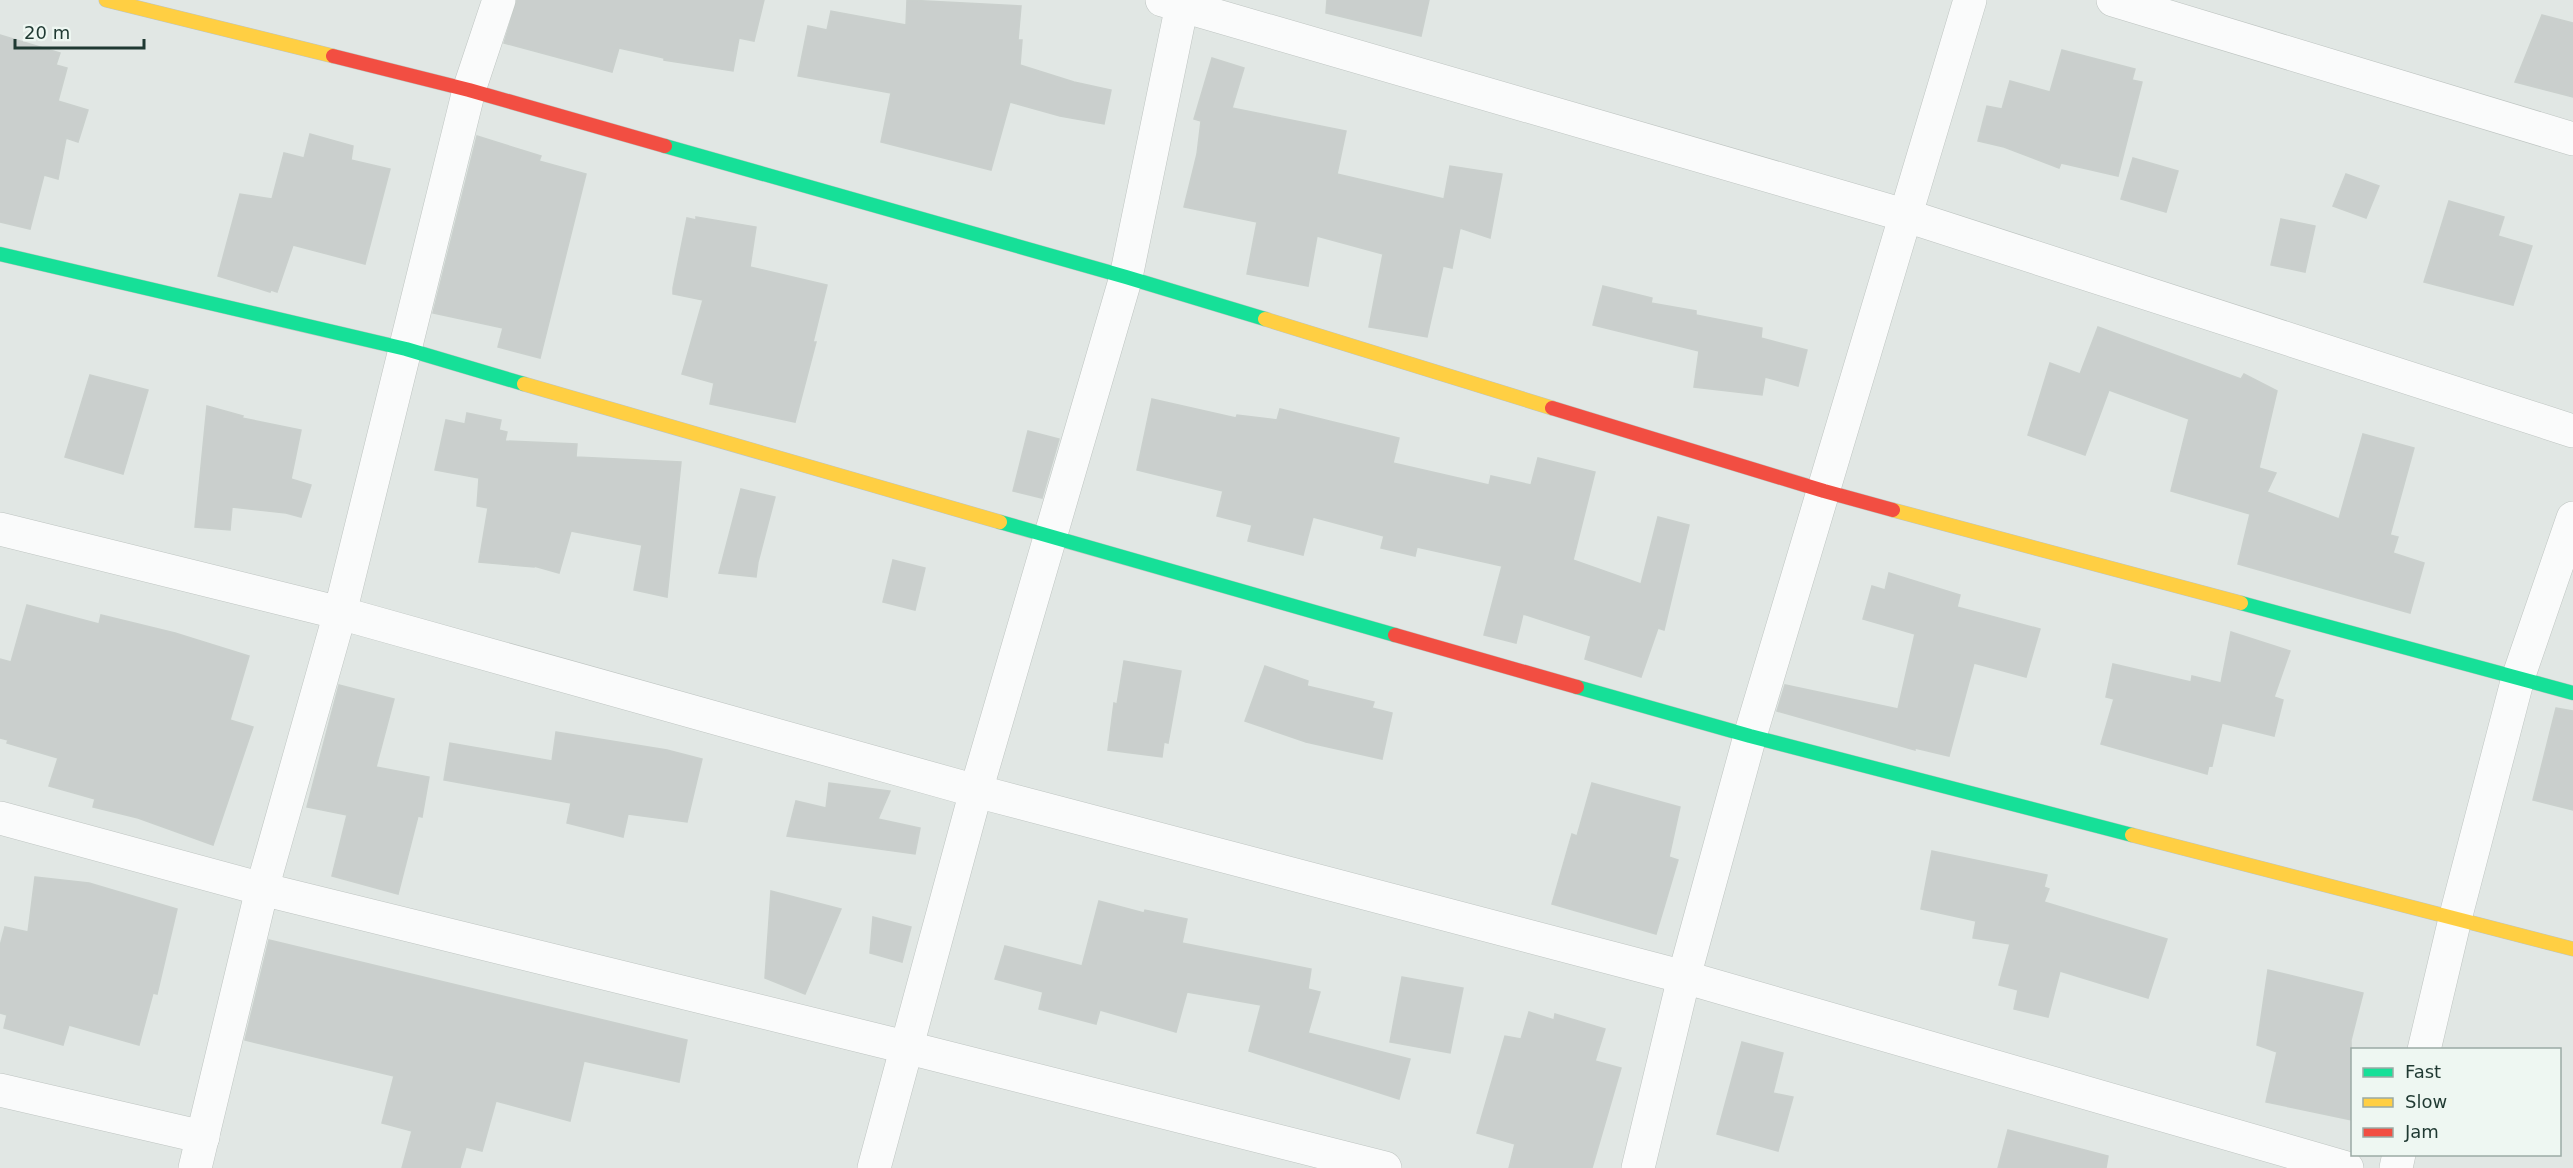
<svg xmlns="http://www.w3.org/2000/svg" width="2573" height="1168" font-family="'DejaVu Sans',sans-serif">
  <rect width="100%" height="100%" fill="#e1e7e4"/>
  <!-- building -->
  <g fill="#cacfcd" stroke="#cad0cd" stroke-width="1.5">
    <polygon points="517,0 764,0 754,41 739,38 733,71 664,60 664,58 619,48 612,72 504,43"/>
    <polygon points="907,0 1021,6 1018,40 1022,40 1020,65 1074,82 1111,90 1104,124 1060,116 1010,102 991,170 881,142 891,93 798,76 808,26 827,30 831,11 906,25"/>
    <polygon points="1327,0 1429,0 1421,36 1326,13"/>
    <polygon points="2542,15 2573,23 2573,97 2515,82"/>
    <polygon points="0,35 60,53 56,65 67,68 58,101 88,110 78,142 66,138 58,179 44,175 30,229 0,222"/>
    <polygon points="2062,50 2135,69 2132,80 2142,82 2118,176 2061,163 2059,168 2004,147 1978,141 1987,106 2002,109 2010,81 2050,92"/>
    <polygon points="1212,58 1244,68 1232,108 1346,131 1337,174 1444,199 1450,166 1502,174 1490,238 1460,228 1452,268 1443,266 1427,337 1369,327 1383,254 1317,236 1308,286 1247,274 1257,222 1184,207 1197,154 1201,121 1194,119"/>
    <polygon points="310,134 353,146 351,160 390,169 365,264 293,245 277,292 271,290 270,292 218,276 240,194 272,199 284,153 304,158"/>
    <polygon points="477,136 541,156 539,161 586,174 540,358 498,347 503,328 433,313"/>
    <polygon points="2133,158 2178,171 2166,212 2121,199"/>
    <polygon points="2346,174 2379,186 2366,218 2333,206"/>
    <polygon points="2449,201 2504,217 2498,236 2532,246 2513,305 2424,282"/>
    <polygon points="696,217 756,227 750,267 827,285 813,342 816,342 795,422 710,404 714,383 682,374 703,300 673,294 673,288 687,218 696,220"/>
    <polygon points="2281,219 2315,226 2305,272 2271,265"/>
    <polygon points="1603,286 1652,298 1651,303 1696,311 1696,315 1762,328 1761,338 1807,350 1798,386 1765,377 1762,395 1694,387 1699,351 1593,325"/>
    <polygon points="2098,327 2241,379 2244,374 2277,391 2259,468 2276,473 2267,492 2339,519 2363,434 2414,448 2390,535 2398,537 2393,553 2424,563 2410,613 2238,564 2250,514 2171,491 2189,419 2109,390 2085,455 2028,435 2050,363 2080,374"/>
    <polygon points="90,375 148,390 123,474 65,457"/>
    <polygon points="1152,399 1236,418 1237,415 1277,420 1280,409 1399,438 1393,463 1489,485 1491,476 1531,485 1538,458 1595,472 1573,560 1641,584 1658,517 1689,525 1664,630 1658,628 1641,677 1585,659 1591,636 1523,614 1516,643 1484,635 1502,566 1417,547 1415,556 1381,548 1384,536 1313,517 1303,555 1248,541 1252,525 1217,516 1223,491 1137,470"/>
    <polygon points="207,406 243,416 242,418 301,430 291,479 311,485 301,517 286,513 232,507 230,530 195,527"/>
    <polygon points="467,413 501,420 499,430 507,432 505,441 577,444 576,457 681,462 667,597 634,590 642,545 571,531 559,573 534,566 534,567 479,562 488,508 477,506 479,478 435,470 446,420 465,424"/>
    <polygon points="1028,431 1059,439 1042,498 1013,491"/>
    <polygon points="741,489 775,497 758,562 756,577 719,573"/>
    <polygon points="893,560 925,568 915,610 883,602"/>
    <polygon points="1889,573 1960,595 1957,607 2040,629 2026,677 1974,663 1949,756 1915,748 1915,750 1777,711 1785,685 1898,709 1915,634 1863,619 1872,586 1885,590"/>
    <polygon points="27,605 99,624 101,615 175,633 249,656 230,720 253,727 213,845 138,818 93,807 95,799 49,786 58,758 7,743 8,740 0,738 0,659 11,662"/>
    <polygon points="2231,632 2290,651 2274,697 2283,700 2274,736 2222,723 2212,766 2209,765 2207,774 2101,744 2114,699 2106,697 2113,664 2191,682 2192,676 2221,683"/>
    <polygon points="1124,661 1181,671 1168,743 1164,742 1162,757 1108,750 1114,703 1117,704"/>
    <polygon points="1265,666 1308,681 1307,686 1374,702 1372,708 1392,713 1382,759 1306,742 1245,721"/>
    <polygon points="339,685 394,699 376,767 429,777 422,817 418,816 398,894 332,876 347,815 307,807"/>
    <polygon points="2556,708 2573,711 2573,810 2533,800"/>
    <polygon points="556,732 667,750 702,759 687,822 628,814 623,837 567,823 571,803 444,780 450,743 552,761"/>
    <polygon points="829,783 890,791 878,819 920,828 915,854 787,836 796,801 826,808"/>
    <polygon points="1592,783 1680,807 1669,857 1678,860 1656,934 1552,904 1572,834 1577,836"/>
    <polygon points="1932,851 2047,875 2044,887 2049,889 2044,902 2167,939 2148,998 2060,971 2048,1017 2014,1009 2018,990 1999,985 2010,944 1973,938 1976,921 1921,909"/>
    <polygon points="35,877 89,883 177,909 157,994 153,993 139,1045 69,1025 63,1045 4,1028 7,1015 0,1013 0,946 5,927 28,932"/>
    <polygon points="771,891 841,909 805,994 765,978"/>
    <polygon points="1099,901 1144,913 1145,910 1187,919 1182,943 1311,969 1308,989 1320,992 1308,1033 1410,1059 1399,1099 1249,1051 1261,1005 1187,992 1176,1032 1100,1010 1096,1024 1039,1009 1043,992 995,979 1005,946 1082,966"/>
    <polygon points="873,917 911,927 902,962 870,953"/>
    <polygon points="269,940 687,1040 679,1082 584,1061 570,1121 496,1101 482,1151 466,1147 460,1168 402,1168 412,1131 382,1123 394,1076 245,1040"/>
    <polygon points="2268,970 2363,993 2351,1040 2352,1120 2266,1102 2277,1052 2257,1045"/>
    <polygon points="1402,977 1463,988 1450,1053 1390,1042"/>
    <polygon points="1529,1012 1554,1020 1555,1014 1605,1029 1595,1061 1621,1068 1592,1168 1509,1168 1515,1144 1477,1133 1505,1036 1521,1039"/>
    <polygon points="1742,1042 1783,1053 1773,1093 1793,1097 1778,1151 1717,1134"/>
    <polygon points="2008,1130 2108,1156 2106,1168 1998,1168"/>
  </g>
  <g fill="none" stroke-linecap="round" stroke-linejoin="round">
    <!-- street casing -->
    <g stroke="#bec4c1" stroke-width="34">
      <g id="street">
        <polyline points="1162,0 1904,215 2573,431"/>
        <polyline points="2113,0 2573,139"/>
        <polyline points="0,529 340,613 976,791 1684,977 2347,1168"/>
        <polyline points="0,818 262,889 905,1047 1385,1168"/>
        <polyline points="2424,1050 2455,919 2518,678 2573,518"/>
        <polyline points="0,1090 203,1137"/>
        <polyline points="195,1168 262,889 340,613 469,90 499,0"/>
        <polyline points="874,1168 976,791 1126,277 1183,0"/>
        <polyline points="1638,1168 1684,977 1750,736 1970,0"/>
        <polyline points="2396,1168 2399,1154"/>
      </g>
    </g>
    <!-- fast casing -->
    <g stroke="#bdc5c1" stroke-width="15">
      <g id="fast">
        <polyline points="665,146 1126,277 1265,319"/>
        <polyline points="0,254 406,349 524,384"/>
        <polyline points="1000,522 1395,635"/>
        <polyline points="2241,603 2573,693"/>
        <polyline points="1577,687 1750,736 2132,835"/>
      </g>
    </g>
    <!-- slow casing -->
    <g stroke="#bdc5c1" stroke-width="15">
      <g id="slow">
        <polyline points="106,0 333,56"/>
        <polyline points="1265,319 1552,408"/>
        <polyline points="524,384 1000,522"/>
        <polyline points="1893,510 2241,603"/>
        <polyline points="2132,835 2573,949"/>
      </g>
    </g>
    <!-- jam casing -->
    <g stroke="#bdc5c1" stroke-width="15">
      <g id="jam">
        <polyline points="333,56 469,90 665,146"/>
        <polyline points="1552,408 1824,491 1893,510"/>
        <polyline points="1395,635 1577,687"/>
      </g>
    </g>
    <!-- street -->
    <use href="#street" stroke="#fafbfb" stroke-width="33"/>
    <!-- fast -->
    <use href="#fast" stroke="#16e098" stroke-width="14"/>
    <!-- slow -->
    <use href="#slow" stroke="#ffcf43" stroke-width="14"/>
    <!-- jam -->
    <use href="#jam" stroke="#f24e42" stroke-width="14"/>
  </g>
  <!-- legend -->
  <rect x="2351" y="1048" width="210" height="108" fill="#eef7f2" stroke="#9baba5" stroke-width="1.5"/>
  <rect x="2363" y="1068" width="30" height="9" fill="#16e098" stroke="#9baba5" stroke-width="1.5"/>
  <text x="2405" y="1078" font-size="18" fill="#1f3932">Fast</text>
  <rect x="2363" y="1098" width="30" height="9" fill="#ffcf43" stroke="#9baba5" stroke-width="1.5"/>
  <text x="2405" y="1108" font-size="18" fill="#1f3932">Slow</text>
  <rect x="2363" y="1128" width="30" height="9" fill="#f24e42" stroke="#9baba5" stroke-width="1.5"/>
  <text x="2405" y="1138" font-size="18" fill="#1f3932">Jam</text>
  <!-- scale -->
  <path d="M15 39v9h129v-9" fill="none" stroke="#1f3932" stroke-width="3"/>
  <text x="24" y="39" font-size="18" fill="#1f3932" stroke="#eef7f2" stroke-width="4.5" paint-order="stroke">20 m</text>
</svg>
